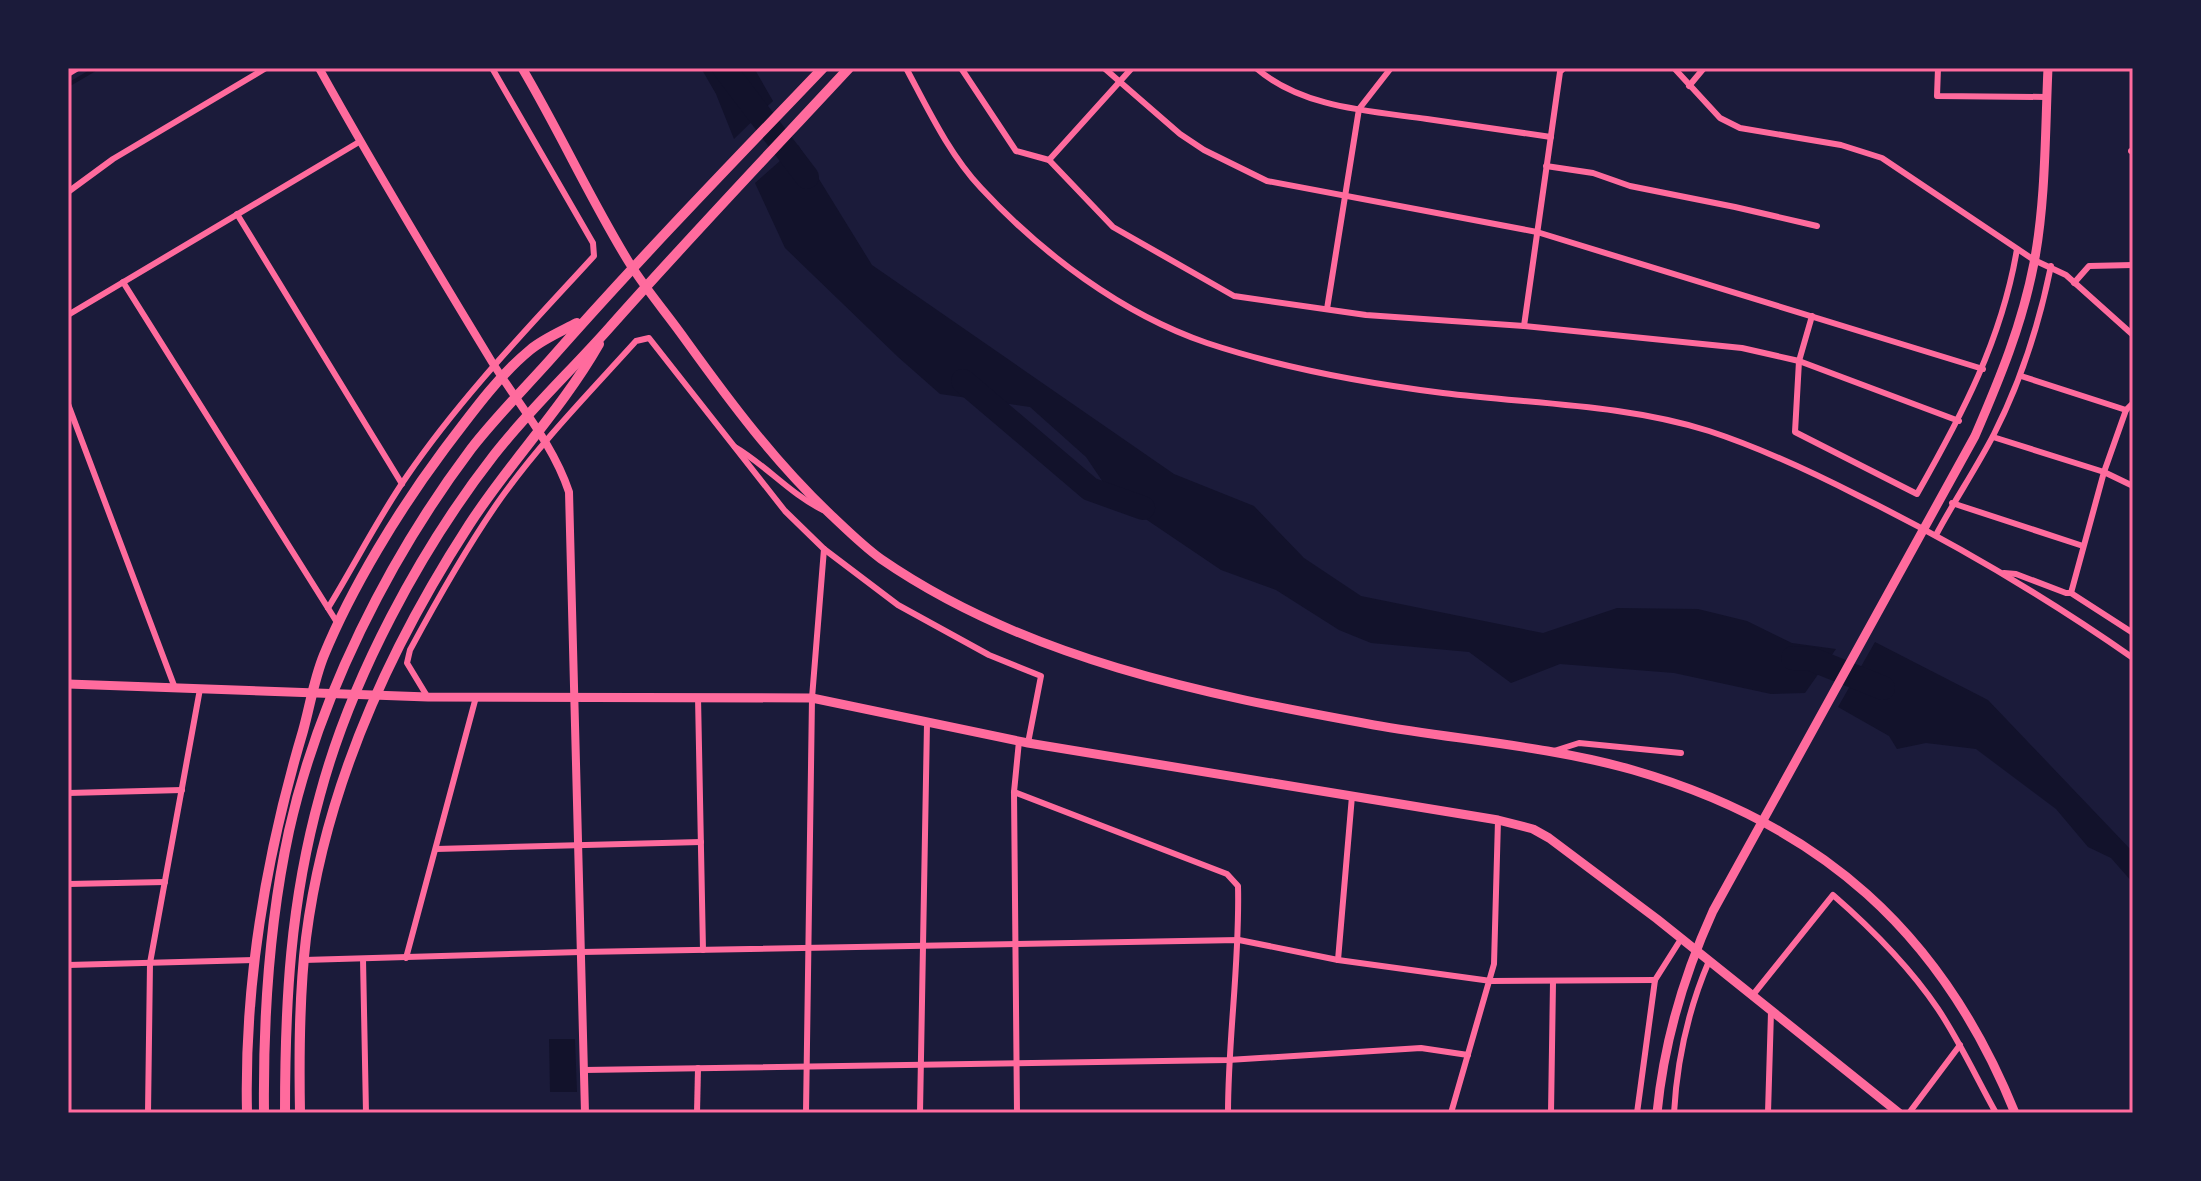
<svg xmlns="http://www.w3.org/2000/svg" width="2201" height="1181" font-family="Manrope,sans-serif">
  <rect width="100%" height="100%" fill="#1b1b3a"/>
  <!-- water -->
  <g fill="#12122b">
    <polygon points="701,68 754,68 773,101 734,139 716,94"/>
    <polygon points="798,145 872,265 1174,474 1254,506 1304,558 1361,596 1543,633 1617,608 1698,609 1747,621 1792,643 1836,649 1805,693 1771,694 1674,673 1560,664 1511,683 1469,652 1371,643 1339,630 1276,590 1221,570 1113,497 1086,457 1030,407 940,394 898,357 785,248 755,183"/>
    <polygon points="1875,642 1988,700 2133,852 2133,883 2111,858 2088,847 2056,809 1976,749 1926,743 1897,749 1889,736 1838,707"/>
    <polygon points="549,1039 575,1039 577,1092 550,1092"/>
  </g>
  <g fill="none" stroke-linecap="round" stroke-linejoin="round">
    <!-- stream -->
    <polyline stroke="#12122b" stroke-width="4" points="68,85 97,68"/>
    <!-- river -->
    <g stroke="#12122b" stroke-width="24">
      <polyline points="724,68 807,177"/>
      <polyline points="963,381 1090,489 1143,508"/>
      <polyline points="1793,658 1811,659 1883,688"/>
    </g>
    <!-- minor -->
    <g stroke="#ff6b9d" stroke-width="6">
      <path d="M 906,68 C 928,109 949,154 981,188 C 1041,253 1122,314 1207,343 C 1282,368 1365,383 1443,393 C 1531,404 1623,404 1709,431 C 1761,448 1810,471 1859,496 C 1954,543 2046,597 2133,658"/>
      <polyline points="961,68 1016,151 1049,160"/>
      <polyline points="1104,68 1180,134 1204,150 1267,181 1537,232 1983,369"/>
      <polyline points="1132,68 1049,160 1113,227 1234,296 1366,315 1524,326 1742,348 1799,361 1959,421"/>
      <path d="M 1256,68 C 1302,108 1370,111 1427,119 C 1468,125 1509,131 1551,137"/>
      <polyline points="1674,68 1720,118 1740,128 1841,145 1882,158 2034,260 2066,275 2133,335"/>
      <polyline points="1938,68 1937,96 2046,97"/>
      <polyline points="68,74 78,68"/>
      <polyline points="1689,86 1704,68"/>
      <polyline points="2131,151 2133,151"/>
      <polyline points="1546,166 1593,173 1630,186 1735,207 1817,226"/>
      <polyline points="68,192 113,159 266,68"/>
      <polyline points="237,214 402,484"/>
      <polyline points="123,282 338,624"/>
      <polyline points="2074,283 2089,266 2133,265"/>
      <polyline points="1327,309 1359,109 1391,68"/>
      <polyline points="68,315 359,142"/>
      <path d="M 1812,316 L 1799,361 L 1795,432 L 1917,494 C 1962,415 2002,339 2017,249"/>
      <polyline points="1524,326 1560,72 1564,68"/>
      <polyline points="2021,376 2126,410"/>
      <polyline points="68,404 175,688"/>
      <polyline points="1993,437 2104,472 2133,486"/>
      <path d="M 735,447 C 767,466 790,494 823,510"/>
      <polyline points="1952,503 2083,546"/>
      <path d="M 1936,535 C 1954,501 1976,469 1994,434 C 2021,381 2039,325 2051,266"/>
      <polyline points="2004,573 2016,574 2066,593 2071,593 2133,633"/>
      <polyline points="2071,593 2104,472 2126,410 2133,403"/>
      <path d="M 328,608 C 355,564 378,518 407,476 C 461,397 529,327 594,256 L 593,243 L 492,68"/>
      <path d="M 427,696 L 407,663 L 410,650 C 438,598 467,546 501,498 C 541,442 590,392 636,341 L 649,338 L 785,511 L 824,549 L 898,605 L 989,655 L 1041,676 L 1028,743"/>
      <polyline points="698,697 703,950"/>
      <polyline points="1554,751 1579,743 1681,753"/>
      <path d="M 1014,792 L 1227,874 L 1238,886 C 1240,962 1228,1037 1228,1113"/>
      <polyline points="68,793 182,790"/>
      <polyline points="436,849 701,842"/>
      <polyline points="68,884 165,882"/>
      <polyline points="406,958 476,697"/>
      <polyline points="363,959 366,1113"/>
      <polyline points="304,960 581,952 1239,940 1338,960 1491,981 1655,980"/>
      <polyline points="1338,960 1352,796"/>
      <polyline points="68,965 254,960"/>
      <path d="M 1752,996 L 1833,895 C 1872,929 1909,966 1938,1009 C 1960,1042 1977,1079 1996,1113"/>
      <polyline points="584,1070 1228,1060 1421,1048 1468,1055"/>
      <polyline points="148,1113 150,963 200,689"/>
      <polyline points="697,1113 698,1068"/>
      <polyline points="806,1113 812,698 824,549"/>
      <polyline points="920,1113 927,723"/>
      <polyline points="1017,1113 1014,792 1019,741"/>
      <polyline points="1451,1113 1494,964 1498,820"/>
      <polyline points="1551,1113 1553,982"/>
      <polyline points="1637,1113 1655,980 1681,939"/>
      <path d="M 1674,1113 C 1677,1060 1688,1010 1709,961"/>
      <polyline points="1768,1113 1771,1012"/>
      <polyline points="1909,1113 1960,1045"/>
    </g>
    <!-- tertiary -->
    <path stroke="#ff6b9d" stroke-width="8" d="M 319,68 C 374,167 433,265 492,362 C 519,405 553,444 569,492 L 585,1113"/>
    <!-- secondary -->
    <g stroke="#ff6b9d" stroke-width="9">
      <path d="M 522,68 C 560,132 591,201 630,264 C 647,291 669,316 687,342 C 731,403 775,462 830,514 C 846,529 863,546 881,559 C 1026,659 1203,694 1374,725 C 1460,740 1548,746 1633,770 C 1820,824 1942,932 2015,1113"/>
      <polyline points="68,684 428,697 812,698 1028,743 1498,820 1533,829 1549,838 1657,919 1899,1113"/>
      <path d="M 1657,1113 C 1664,1041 1683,977 1713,911 L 1975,436 C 2000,378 2022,325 2034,263 C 2046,200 2045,132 2048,68"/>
    </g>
    <!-- trunk -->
    <g stroke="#ff6b9d" stroke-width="10">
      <path d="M 247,1113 C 244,983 266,855 303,731 C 310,706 314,679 324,655 C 352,587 399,510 443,451 C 469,417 497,377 530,350 C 543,339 562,331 577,323"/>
      <path d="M 264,1113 C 263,1019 269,923 289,831 C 319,697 389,558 471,449 C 495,418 523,390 549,361 C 637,261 730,165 823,68"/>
      <path d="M 285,1113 C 285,1002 290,903 320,795 C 351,679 420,550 494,455 C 529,410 572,370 610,327 C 688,239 769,154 849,68"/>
      <path d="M 300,1113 C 299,1055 299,996 306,938 C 325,789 388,650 469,525 C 509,463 562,409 599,344"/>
    </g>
  </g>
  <!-- border -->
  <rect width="2201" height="1181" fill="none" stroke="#1b1b3a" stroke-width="140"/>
  <rect x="70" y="70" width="2061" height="1041" fill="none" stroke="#ff6b9d" stroke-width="3"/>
</svg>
